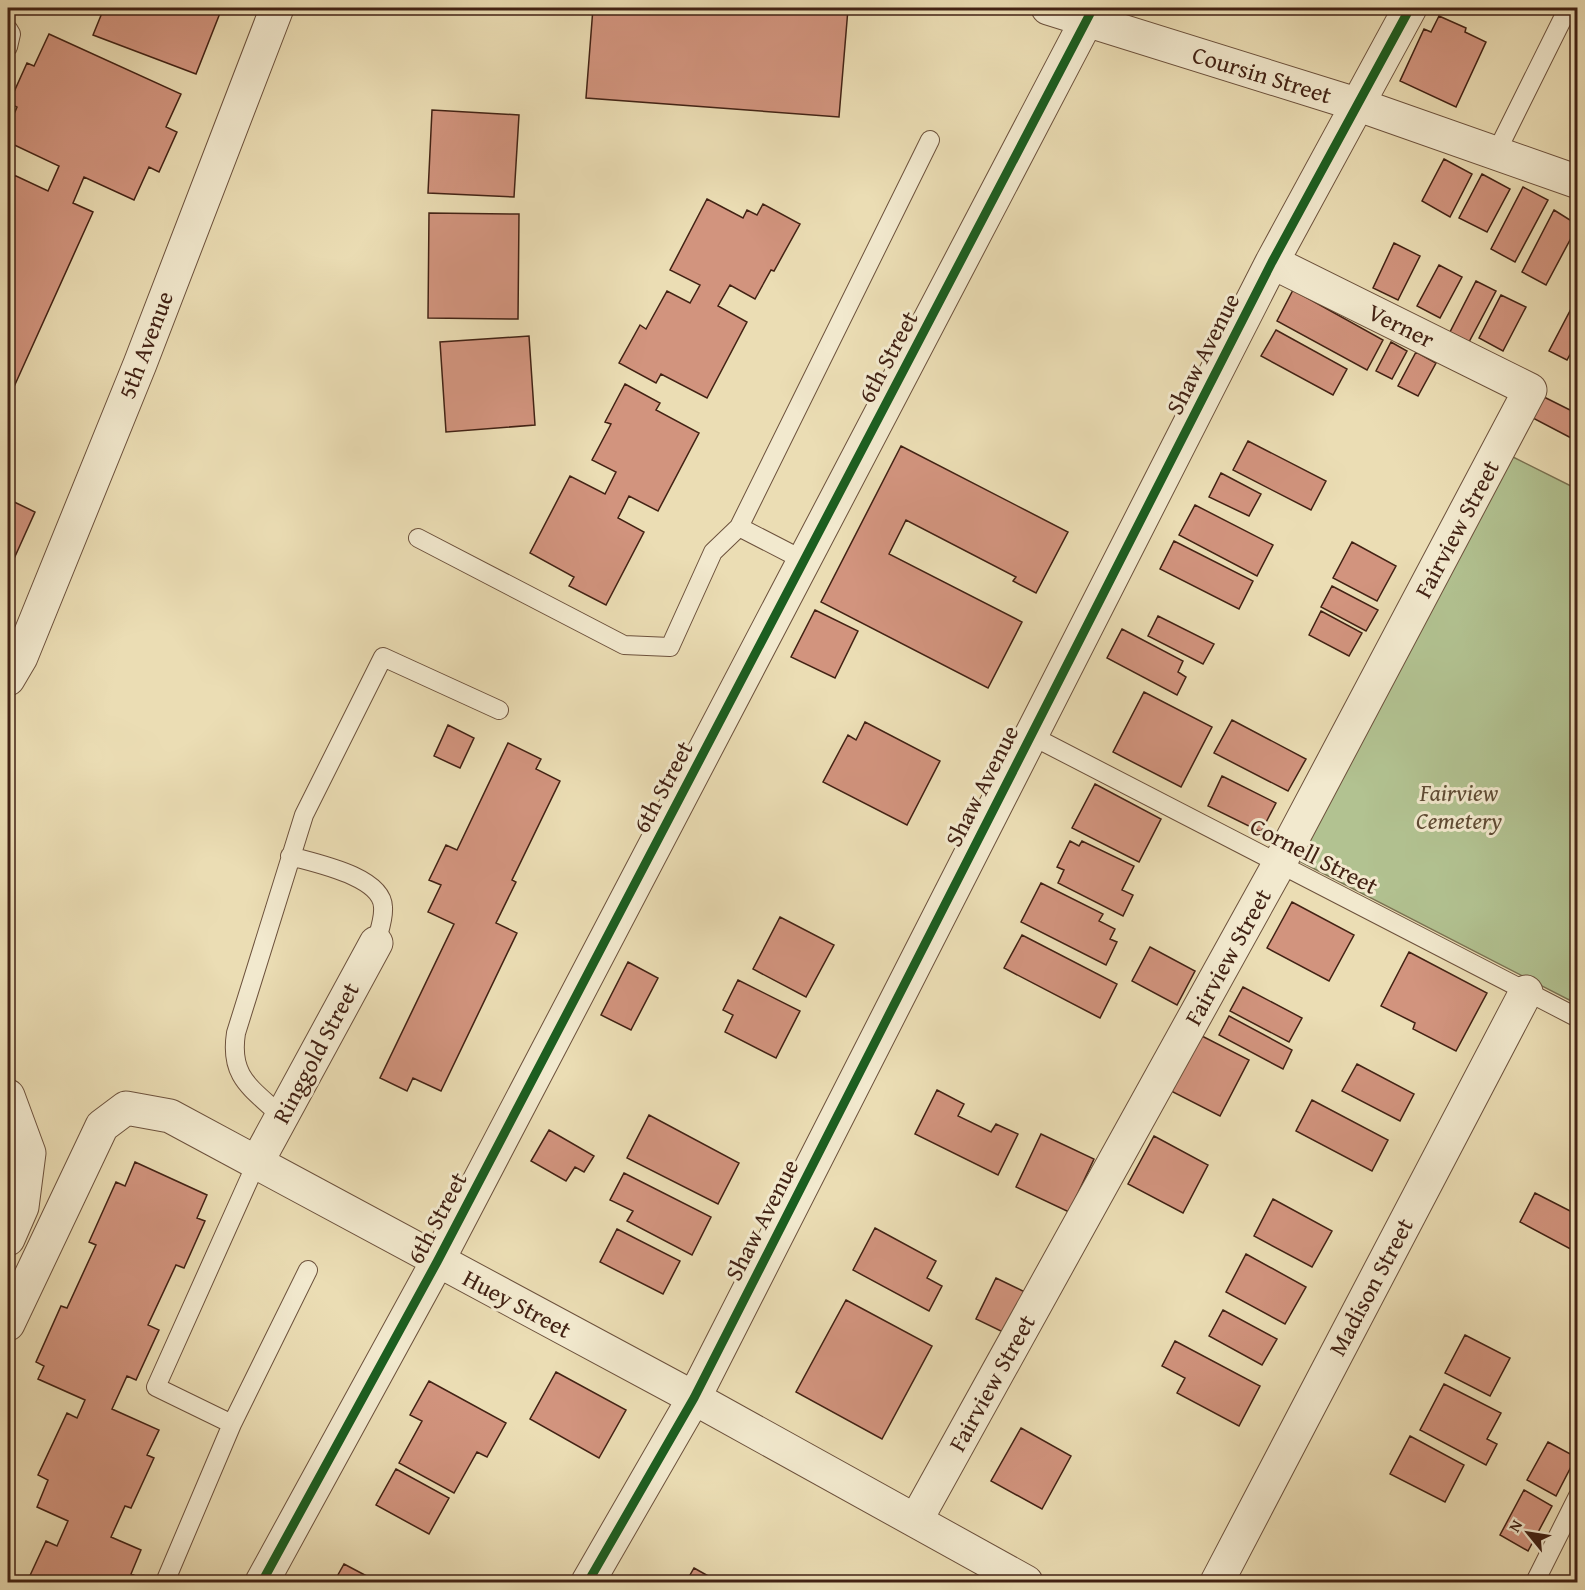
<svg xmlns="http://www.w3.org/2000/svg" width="1585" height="1590" font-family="'Gentium Book Plus',serif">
<rect width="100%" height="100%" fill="#ebddb4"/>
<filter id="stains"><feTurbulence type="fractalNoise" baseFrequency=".00333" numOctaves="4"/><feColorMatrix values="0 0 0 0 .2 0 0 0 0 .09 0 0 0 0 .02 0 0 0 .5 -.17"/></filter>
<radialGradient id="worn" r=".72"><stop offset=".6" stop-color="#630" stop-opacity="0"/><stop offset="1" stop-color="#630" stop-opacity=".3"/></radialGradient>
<!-- green -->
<path fill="#b2c291" stroke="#7a7252" stroke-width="1.5" d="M1511,456l66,33v515l-280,-144z"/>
<!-- building -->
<path fill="#d2947e" stroke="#422214" stroke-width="1.5" d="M104,8h118l-26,66 -103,-39z
M593,8l255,1 -9,108 -253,-19z
M1439,16l27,12 -1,4 21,10 -30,65 -56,-26 24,-52 7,3z
M49,34l132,60 -15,33 11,5 -18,40 -10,-5 -15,33 -50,-23 -11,26 20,9 -85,188v-211l6,-14 34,16 11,-25 -51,-24v-14l9,-21 -8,-4 18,-40 7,3z
M432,110l87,5 -5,82 -86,-4z
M1444,159l28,15 -22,43 -28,-16z
M1482,174l28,15 -23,43 -28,-14z
M1523,187l25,13 -33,62 -24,-13z
M707,199l36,19 4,-8 10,5 6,-11 37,20 -26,47 -3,-1 -16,29 -25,-14 -12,21 29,16 -40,76 -46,-24 -5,9 -37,-20 21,-38 6,4 21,-38 23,12 10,-18 -30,-15z
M1554,210l24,15 -32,60 -24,-13z
M429,213l90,1 -1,105 -90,-1z
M1394,243l26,13 -22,44 -25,-12z
M1439,265l23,12 -22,41 -23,-12z
M1476,281l20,10 -27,51 -19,-10z
M1293,290l90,50 -16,30 -90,-49z
M1501,295l25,12 -23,44 -24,-13z
M1572,307l6,3v30l-11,20 -18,-9z
M1276,330l71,39 -14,26 -72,-39z
M529,336l6,89 -89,7 -6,-90z
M1391,342l16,9 -15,28 -16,-8z
M1416,352l20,11 -18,33 -20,-10z
M625,384l35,19 -4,7 43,23 -41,78 -29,-15 -11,22 26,14 -38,73 -37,-19 5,-9 -44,-24 40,-77 35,18 11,-22 -24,-12 19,-36 -6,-2z
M1540,395l38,19 -3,26 -46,-24z
M1248,441l78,40 -15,29 -78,-40z
M901,446l167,86 -32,61 -23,-12 3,-4 -110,-57 -17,34 133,68 -34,66 -167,-86z
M1221,473l40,21 -12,22 -40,-19z
M8,499l27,13 -27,60z
M1195,505l78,40 -16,31 -78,-41z
M1174,541l79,40 -14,28 -79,-40z
M1352,542l44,24 -19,35 -44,-23z
M1332,586l46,24 -12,21 -45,-24z
M815,610l43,21 -23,47 -44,-21z
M1321,611l41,22 -13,23 -40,-21z
M1158,616l56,28 -11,20 -55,-28z
M1122,629l61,32 -5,11 8,5 -9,18 -70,-37z
M1144,692l68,35 -31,60 -68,-35z
M1232,720l74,39 -18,32 -74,-38z
M865,722l75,39 -33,64 -84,-43 25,-47 8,5z
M448,725l26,13 -14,30 -26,-12z
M508,743l33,16 -5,10 24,12 -48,99 4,2 -20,41 21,10 -76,158 -28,-13 -6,13 -27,-13 74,-154 -26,-12 13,-27 -12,-5 17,-35 11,5z
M1222,776l54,27 -15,29 -53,-26z
M1095,784l66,35 -22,43 -67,-34z
M1070,841l9,5 3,-5 52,25 -12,24 11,5 -10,21 -65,-33 6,-13 -7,-3z
M1041,883l62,31 -4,7 16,8 -5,10 7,3 -11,23 -85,-43z
M1292,902l62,33 -25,46 -62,-33z
M780,917l54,28 -28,52 -53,-28z
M1022,935l95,49 -17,34 -96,-50z
M1150,947l45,24 -18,34 -45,-24z
M1409,952l78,41 -31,58 -43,-22 2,-6 -34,-17z
M628,962l30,16 -27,52 -30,-15z
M738,980l62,31 -24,47 -51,-26 8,-17 -10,-5z
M1243,987l59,31 -13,24 -59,-31z
M1229,1016l63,34 -9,19 -64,-34z
M1198,1034l51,26 -29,56 -51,-26z
M1357,1064l57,30 -14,27 -58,-30z
M937,1090l27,14 -6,12 33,16 5,-8 22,10 -20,41 -83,-41z
M1312,1100l76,40 -16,31 -76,-40z
M649,1115l90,48 -21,41 -91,-46z
M549,1130l45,26 -10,16 -9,-5 -9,14 -35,-20z
M1041,1134l53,25 -25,53 -53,-25z
M1154,1136l54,29 -25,48 -55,-29z
M135,1162l72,33 -10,23 8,3 -21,47 -8,-3 -28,60 11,5 -23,50 -9,-4 -15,33 47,21 -12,25 7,3 -23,50 -6,-2 -14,31 30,13 -10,24 7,3 -2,5h-109l19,-41 11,5 11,-25 -31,-14 11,-27 -10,-5 29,-62 10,5 8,-18 -47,-21 6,-13 -8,-4 25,-56 6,2 29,-63 -7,-3 27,-60 9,4z
M624,1173l87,44 -19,38 -65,-34 6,-10 -23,-11z
M1535,1193l43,22v38l-58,-31z
M1273,1199l59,32 -20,36 -58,-31z
M875,1228l61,33 -9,17 15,8 -13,25 -76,-41z
M617,1229l63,32 -17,33 -63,-32z
M1246,1254l60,33 -21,37 -59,-32z
M996,1278l29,14 -20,41 -29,-14z
M846,1300l86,46 -50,93 -86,-47z
M1223,1310l54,29 -15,26 -53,-29z
M1465,1335l45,23 -20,38 -45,-23z
M1175,1341l85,45 -21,40 -62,-33 8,-15 -23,-12z
M556,1372l70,38 -27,48 -69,-39z
M429,1381l77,42 -19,34 -10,-5 -23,41 -55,-30 23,-42 -12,-6z
M1444,1384l57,29 -14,26 10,5 -11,21 -66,-35z
M1021,1428l50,28 -29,53 -51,-28z
M1410,1436l54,29 -19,37 -55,-28z
M1548,1442l28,15 -20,39 -29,-16z
M396,1469l53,29 -20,36 -53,-29z
M1524,1490l28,16 -24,45 -28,-16z
M344,1564l34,18h-44z
M694,1568l25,14h-33z"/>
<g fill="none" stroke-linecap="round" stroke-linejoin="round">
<!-- service casing -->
<g stroke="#6c513c" stroke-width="20">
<path id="service" d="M8,29l3,5 -3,13
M1496,153l72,-145
M739,527l191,-387
M418,538l206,107 46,2 43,-95 26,-25 64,33
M1030,735l548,283
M290,856c24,7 92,20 93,51 1,12 -4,24 -7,36
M282,1117c-30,-29 -53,-39 -46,-84l68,-218 79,-158 116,53
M232,1424l76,-154
M165,1582l67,-158 -76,-37 100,-223
M1535,1582l43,-86"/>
</g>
<!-- minor casing -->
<g stroke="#6c513c" stroke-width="35">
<path id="minor" d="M1048,8l311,97 219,77
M8,679l13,-22 119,-293 137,-356
M8,1096l21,57 -7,54 -14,32
M256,1164l120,-221
M8,1324l94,-198 24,-18 44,8 524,282 332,184
M916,1520l362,-654 252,-476 -258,-128
M262,1582l175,-320 656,-1254
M588,1582l106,-184 578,-1136 138,-254
M1217,1582l309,-590"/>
</g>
<!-- service -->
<use href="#service" stroke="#f2e9ce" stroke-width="18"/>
<!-- minor -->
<use href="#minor" stroke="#f2e9ce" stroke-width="33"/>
<!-- cycleway casing -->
<g stroke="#f2e9ce" stroke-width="13">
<path id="cycleway" d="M262,1582l175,-320 656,-1254
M588,1582l106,-184 578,-1136 138,-254"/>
</g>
<!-- cycleway -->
<use href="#cycleway" stroke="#1b5e20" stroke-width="9"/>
</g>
<g text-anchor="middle" stroke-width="6" stroke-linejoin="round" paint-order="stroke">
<!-- street labels -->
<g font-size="24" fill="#422214" stroke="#f2e9ce">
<text transform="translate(1262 75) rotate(17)" y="8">Coursin Street</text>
<text transform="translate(1401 326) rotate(26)" y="8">Verner</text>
<text transform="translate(146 345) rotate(-69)" y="8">5th Avenue</text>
<text transform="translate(1203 354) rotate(-63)" y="8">Shaw Avenue</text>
<text transform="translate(888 357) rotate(-62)" y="8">6th Street</text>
<text transform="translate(1457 529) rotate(-62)" y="8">Fairview Street</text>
<text transform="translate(982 786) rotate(-63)" y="8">Shaw Avenue</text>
<text transform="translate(663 787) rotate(-62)" y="8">6th Street</text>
<text transform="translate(1314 856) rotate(27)" y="8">Cornell Street</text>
<text transform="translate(1228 957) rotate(-61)" y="8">Fairview Street</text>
<text transform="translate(316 1053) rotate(-62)" y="8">Ringgold Street</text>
<text transform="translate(437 1218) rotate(-62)" y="8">6th Street</text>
<text transform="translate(762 1220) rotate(-63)" y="8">Shaw Avenue</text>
<text transform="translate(1371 1287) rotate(-62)" y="8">Madison Street</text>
<text transform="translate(517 1304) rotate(28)" y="8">Huey Street</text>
<text transform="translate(992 1383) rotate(-61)" y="8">Fairview Street</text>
</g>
<!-- park labels -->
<g font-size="24" font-style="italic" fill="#5e4a33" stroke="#f2e9ce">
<text x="1459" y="801">Fairview<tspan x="1459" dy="28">Cemetery</tspan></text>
</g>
</g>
<!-- margin -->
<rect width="1585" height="1590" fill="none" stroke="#ebddb4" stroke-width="30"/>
<rect x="9" y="9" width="1567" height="1572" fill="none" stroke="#422214" stroke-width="3"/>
<rect x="15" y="15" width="1555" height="1560" fill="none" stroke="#422214" stroke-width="1.5"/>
<!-- north arrow -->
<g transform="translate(1528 1533) rotate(300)" stroke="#f2e9ce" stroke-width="4.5" paint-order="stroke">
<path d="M0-4.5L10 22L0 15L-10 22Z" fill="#422214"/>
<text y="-9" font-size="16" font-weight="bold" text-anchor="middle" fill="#422214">N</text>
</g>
<rect width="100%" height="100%" filter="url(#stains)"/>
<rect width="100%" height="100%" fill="url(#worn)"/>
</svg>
